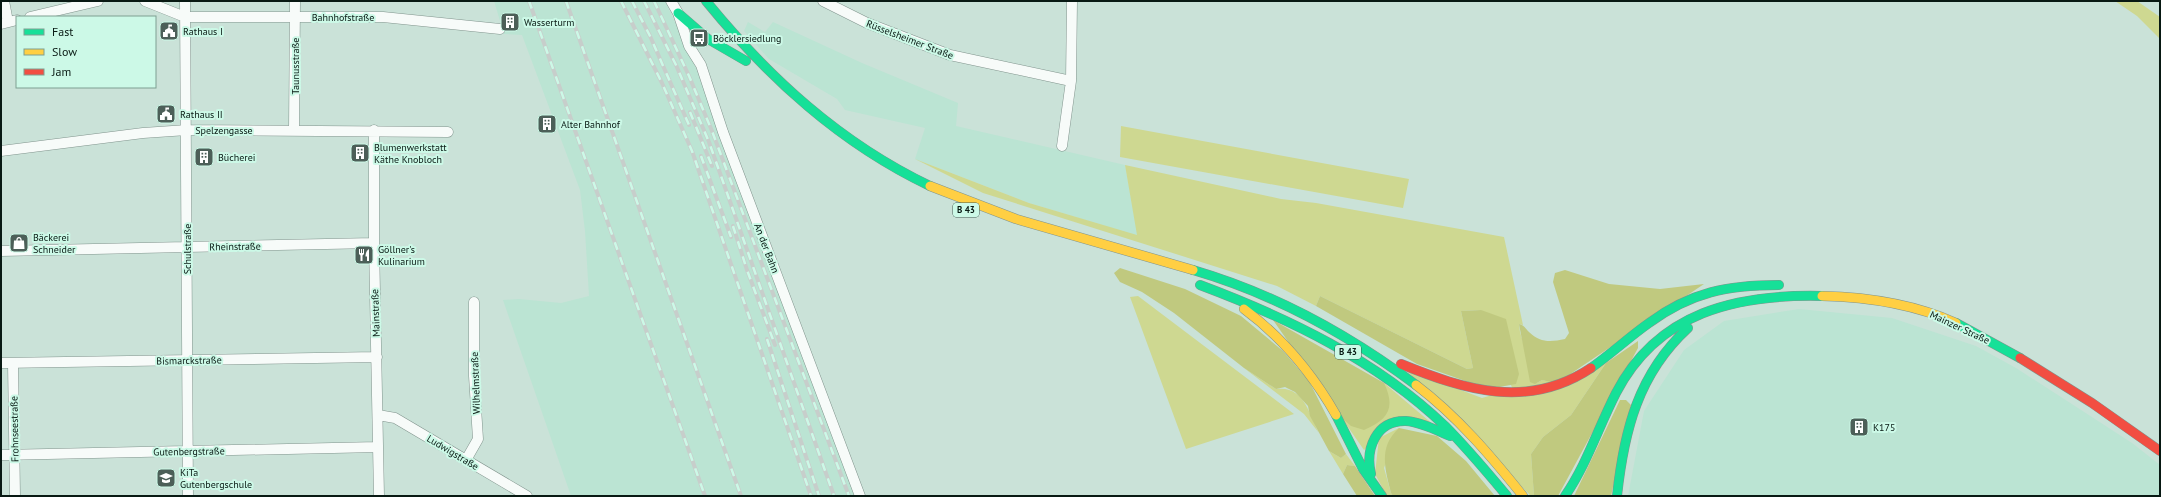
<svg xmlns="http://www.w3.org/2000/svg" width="2161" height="497" font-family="'PT Sans',sans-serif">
<rect width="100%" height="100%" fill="#cae2d8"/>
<!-- built -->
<path fill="#bbe4d3" d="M494,1h171l27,57 167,438h-288l-68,-196 16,-1 42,4 28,-7 -4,-65 -5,-41 -58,-155 -18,-1z
M748,22l17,10 8,-10 89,41 96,40 -2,23 169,39 13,71 -109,-33 -114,-44 10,-31 -80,-18 -8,-11 -68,-40 -25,-28z
M1799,309l93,9 84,28 40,22 116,75 28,22v31h-532l16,-85 40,-61 40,-29z"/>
<!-- green -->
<path fill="#ced891" d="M2115,1h22l23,16v22l-23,-23z
M1121,126l288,53 -6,29 -283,-51z
M915,159l114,44 108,32 -12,-70 156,34 35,4 188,34 19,88 -4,-1 1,8 15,52 7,-4 15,3 -44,7 -32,-80 -20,1 12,57 -6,1 -147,-73 -4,10 -39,-20 -294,-93z
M1138,296l156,118 -108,35 -56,-152z
M1606,363l-35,52 -28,22 -12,17 3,42h-3l-126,-127 77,29z
M1244,368l32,21c28,-4 33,25 43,44l-15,-19z
M1384,383l51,43 -33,-8 -38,32 -23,-33z
M1399,428l-15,40 7,25 2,3h-6l-12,-22 4,-36z
M1329,451l12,7 5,-4 9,12 -8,-1 -4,9z"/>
<!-- forest -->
<path fill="#c0c97f" d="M1120,268l65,21 56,27 42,35 26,30 37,73 -5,4 -12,-7 -19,-35 -2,-10 -13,-14 -10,-5 -9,2 -32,-21 -70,-55 -32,-21 -22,-10 -6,-9z
M1565,270l44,14 51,5 44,-5 -147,99 -15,-3 -7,4 -5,-2 -11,-58c5,1 6,4 10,8 11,11 22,10 36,7l4,-6 -16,-51 2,-9z
M1320,296l147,73 6,-1 -12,-57 20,-1 25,9 13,55 -3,10 -28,5 -71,-25 -101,-58z
M1273,320l111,63c12,25 4,37 -20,47l-13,-4 -10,-9z
M1638,341v7l-80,148h-24l-3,-42 12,-17 28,-22 35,-52z
M1620,400h6l5,5 -20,91h-37z
M1399,428l38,8 29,25 29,35h-102l-2,-3c-6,-24 -13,-46 8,-65z
M1347,465l8,1 20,30h-18l-14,-22z"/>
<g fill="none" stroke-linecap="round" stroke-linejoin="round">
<!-- street casing -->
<g stroke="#81948d" stroke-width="11">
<path id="street" d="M4,1l4,21
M145,1l40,16h198l117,12
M185,1l3,495
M671,1l7,12 11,33 12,19 22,67 137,364
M823,1l44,22 83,32 121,26
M30,17l68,-16
M1,24l16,-4
M294,130l1,-129
M374,130v113l5,253
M1062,146l9,-65 1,-80
M1,151l142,-18 44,-3 261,2
M1,251l373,-8
M1,363l376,-6
M13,363l2,133
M378,415l17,3 132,78
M1,455l377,-8
M466,460l12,-21 -4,-63v-74"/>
</g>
<!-- fast casing -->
<g stroke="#81948d" stroke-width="10">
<path id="fast" d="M706,1c63,77 134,142 224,185
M678,13l30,26 38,22
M1193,270c82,24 155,64 223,115
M1200,285c88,33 176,75 245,141 22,22 42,46 62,70
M1956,323l64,35
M1591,368c20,-14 38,-31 58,-45 42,-31 79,-38 130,-38
M1336,415l27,54 19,27
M1371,474c-6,-25 5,-54 35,-53 15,1 30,9 44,15
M1565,496c22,-32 33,-68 51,-103 42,-81 120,-99 206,-97
M1617,496c7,-65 21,-122 71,-168"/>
</g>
<!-- slow casing -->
<g stroke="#81948d" stroke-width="10">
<path id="slow" d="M930,186l86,33 177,51
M1822,296c46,1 92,8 134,27
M1244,309c39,29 68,64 92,106
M1416,385c41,31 75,71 107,111"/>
</g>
<!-- jam casing -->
<g stroke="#81948d" stroke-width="10">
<path id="jam" d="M2020,358l72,45 68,48
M1401,364c64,26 127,46 190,4"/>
</g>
<!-- street -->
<use href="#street" stroke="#f7fbf9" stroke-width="10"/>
<!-- fast -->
<use href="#fast" stroke="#16e098" stroke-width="9"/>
<!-- slow -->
<use href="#slow" stroke="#ffcf43" stroke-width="9"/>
<!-- jam -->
<use href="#jam" stroke="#f24e42" stroke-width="9"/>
<!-- rail casing -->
<g stroke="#c7cecb" stroke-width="4">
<path id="rail" d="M529,1l176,495
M566,1l175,495
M621,1l41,82 30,68 119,345
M632,1l18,35 39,89
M644,1l32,64 33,77 125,354
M654,1l35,75 23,55 137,365
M690,112l22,54
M701,156l30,81
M733,226l14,44 28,75
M767,339l52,157"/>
</g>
<!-- rail -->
<use href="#rail" stroke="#ccf9e7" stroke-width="2.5" stroke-dasharray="8" stroke-linecap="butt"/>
</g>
<!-- icons -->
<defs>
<g id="building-square" transform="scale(1)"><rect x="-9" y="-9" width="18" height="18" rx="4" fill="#4c5f58" stroke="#ccf9e7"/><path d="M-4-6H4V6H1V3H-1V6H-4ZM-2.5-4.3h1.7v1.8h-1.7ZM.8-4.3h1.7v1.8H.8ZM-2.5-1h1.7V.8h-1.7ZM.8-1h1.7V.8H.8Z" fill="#fff"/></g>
<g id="civic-square" transform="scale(1)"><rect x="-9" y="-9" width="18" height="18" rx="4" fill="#4c5f58" stroke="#ccf9e7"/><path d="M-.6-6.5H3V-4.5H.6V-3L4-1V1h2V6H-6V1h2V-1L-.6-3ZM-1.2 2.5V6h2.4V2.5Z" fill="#fff"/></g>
<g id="bus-square" transform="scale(1)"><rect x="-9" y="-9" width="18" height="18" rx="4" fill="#4c5f58" stroke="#ccf9e7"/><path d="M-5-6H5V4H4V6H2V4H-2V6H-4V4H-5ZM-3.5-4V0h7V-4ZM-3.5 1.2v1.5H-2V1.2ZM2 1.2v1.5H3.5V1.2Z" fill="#fff"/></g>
<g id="shop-square" transform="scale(1)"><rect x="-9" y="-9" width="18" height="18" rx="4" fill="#4c5f58" stroke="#ccf9e7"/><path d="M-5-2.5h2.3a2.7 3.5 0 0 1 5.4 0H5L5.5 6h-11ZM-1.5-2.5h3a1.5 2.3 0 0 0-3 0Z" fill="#fff"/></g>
<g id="restaurant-square" transform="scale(1)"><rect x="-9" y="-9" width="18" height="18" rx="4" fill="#4c5f58" stroke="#ccf9e7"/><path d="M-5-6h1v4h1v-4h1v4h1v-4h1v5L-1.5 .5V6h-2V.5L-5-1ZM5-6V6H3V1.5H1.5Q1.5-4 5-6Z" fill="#fff"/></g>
<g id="school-square" transform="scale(1)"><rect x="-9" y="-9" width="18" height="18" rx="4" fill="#4c5f58" stroke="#ccf9e7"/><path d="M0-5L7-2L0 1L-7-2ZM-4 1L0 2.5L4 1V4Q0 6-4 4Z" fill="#fff"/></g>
</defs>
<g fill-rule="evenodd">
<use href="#building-square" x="510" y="22"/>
<use href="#civic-square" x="169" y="31"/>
<use href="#bus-square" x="699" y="38"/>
<use href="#civic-square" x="166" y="114"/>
<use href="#building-square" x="547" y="124"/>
<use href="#building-square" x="360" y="153"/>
<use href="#building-square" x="204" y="157"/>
<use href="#shop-square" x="19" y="243"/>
<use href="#restaurant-square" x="364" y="255"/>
<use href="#building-square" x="1859" y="427"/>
<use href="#school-square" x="166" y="478"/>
</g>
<g text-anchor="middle" stroke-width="4" stroke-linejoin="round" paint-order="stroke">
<!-- shield labels -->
<g fill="#ccf9e7" stroke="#435c53" stroke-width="1">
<rect x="953" y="203" width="26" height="14" rx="3"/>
<rect x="1335" y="345" width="26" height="14" rx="3"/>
</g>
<g font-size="9" font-weight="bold" fill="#081913">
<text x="966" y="213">B 43</text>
<text x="1348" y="355">B 43</text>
</g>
<!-- street labels -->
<g font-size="10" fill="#081913" stroke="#ccf9e7">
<text x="343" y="21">Bahnhofstraße</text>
<text transform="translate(910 39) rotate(21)" y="4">Rüsselsheimer Straße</text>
<text transform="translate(295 66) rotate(-90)" y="4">Taunusstraße</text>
<text x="224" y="134">Spelzengasse</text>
<text transform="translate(235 246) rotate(-1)" y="4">Rheinstraße</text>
<text transform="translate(767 248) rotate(69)" y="4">An der Bahn</text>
<text transform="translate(187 249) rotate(-90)" y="4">Schulstraße</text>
<text transform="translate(375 313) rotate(-92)" y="4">Mainstraße</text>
<text transform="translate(1960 327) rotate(25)" y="4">Mainzer Straße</text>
<text transform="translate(189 360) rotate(-1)" y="4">Bismarckstraße</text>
<text transform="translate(475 383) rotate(-92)" y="4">Wilhelmstraße</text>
<text transform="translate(14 429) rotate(-91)" y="4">Frohnseestraße</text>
<text transform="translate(189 451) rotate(-1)" y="4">Gutenbergstraße</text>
<text transform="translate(453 452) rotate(31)" y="4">Ludwigstraße</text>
</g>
<!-- poi labels -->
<g font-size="10" fill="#081913" stroke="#ccf9e7" text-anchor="start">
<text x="524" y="26">Wasserturm</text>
<text x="183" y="35">Rathaus I</text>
<text x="713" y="42">Böcklersiedlung</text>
<text x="180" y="118">Rathaus II</text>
<text x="561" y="128">Alter Bahnhof</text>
<text x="374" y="151">Blumenwerkstatt<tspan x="374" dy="12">Käthe Knobloch</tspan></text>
<text x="218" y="161">Bücherei</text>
<text x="33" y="241">Bäckerei<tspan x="33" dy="12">Schneider</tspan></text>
<text x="378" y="253">Göllner's<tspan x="378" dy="12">Kulinarium</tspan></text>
<text x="1873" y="431">K175</text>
<text x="180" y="476">KiTa<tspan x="180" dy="12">Gutenbergschule</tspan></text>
</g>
</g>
<!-- border -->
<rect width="2161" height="497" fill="none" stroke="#081913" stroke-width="4"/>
<!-- legend -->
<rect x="16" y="16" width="140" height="72" fill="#ccf9e7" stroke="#7e9f92"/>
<rect x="24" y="29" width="20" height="6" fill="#16e098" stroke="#7e9f92"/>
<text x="52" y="36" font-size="12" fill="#081913">Fast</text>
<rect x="24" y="49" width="20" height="6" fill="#ffcf43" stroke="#7e9f92"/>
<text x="52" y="56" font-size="12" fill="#081913">Slow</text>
<rect x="24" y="69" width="20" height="6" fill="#f24e42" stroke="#7e9f92"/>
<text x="52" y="76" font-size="12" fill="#081913">Jam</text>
</svg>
